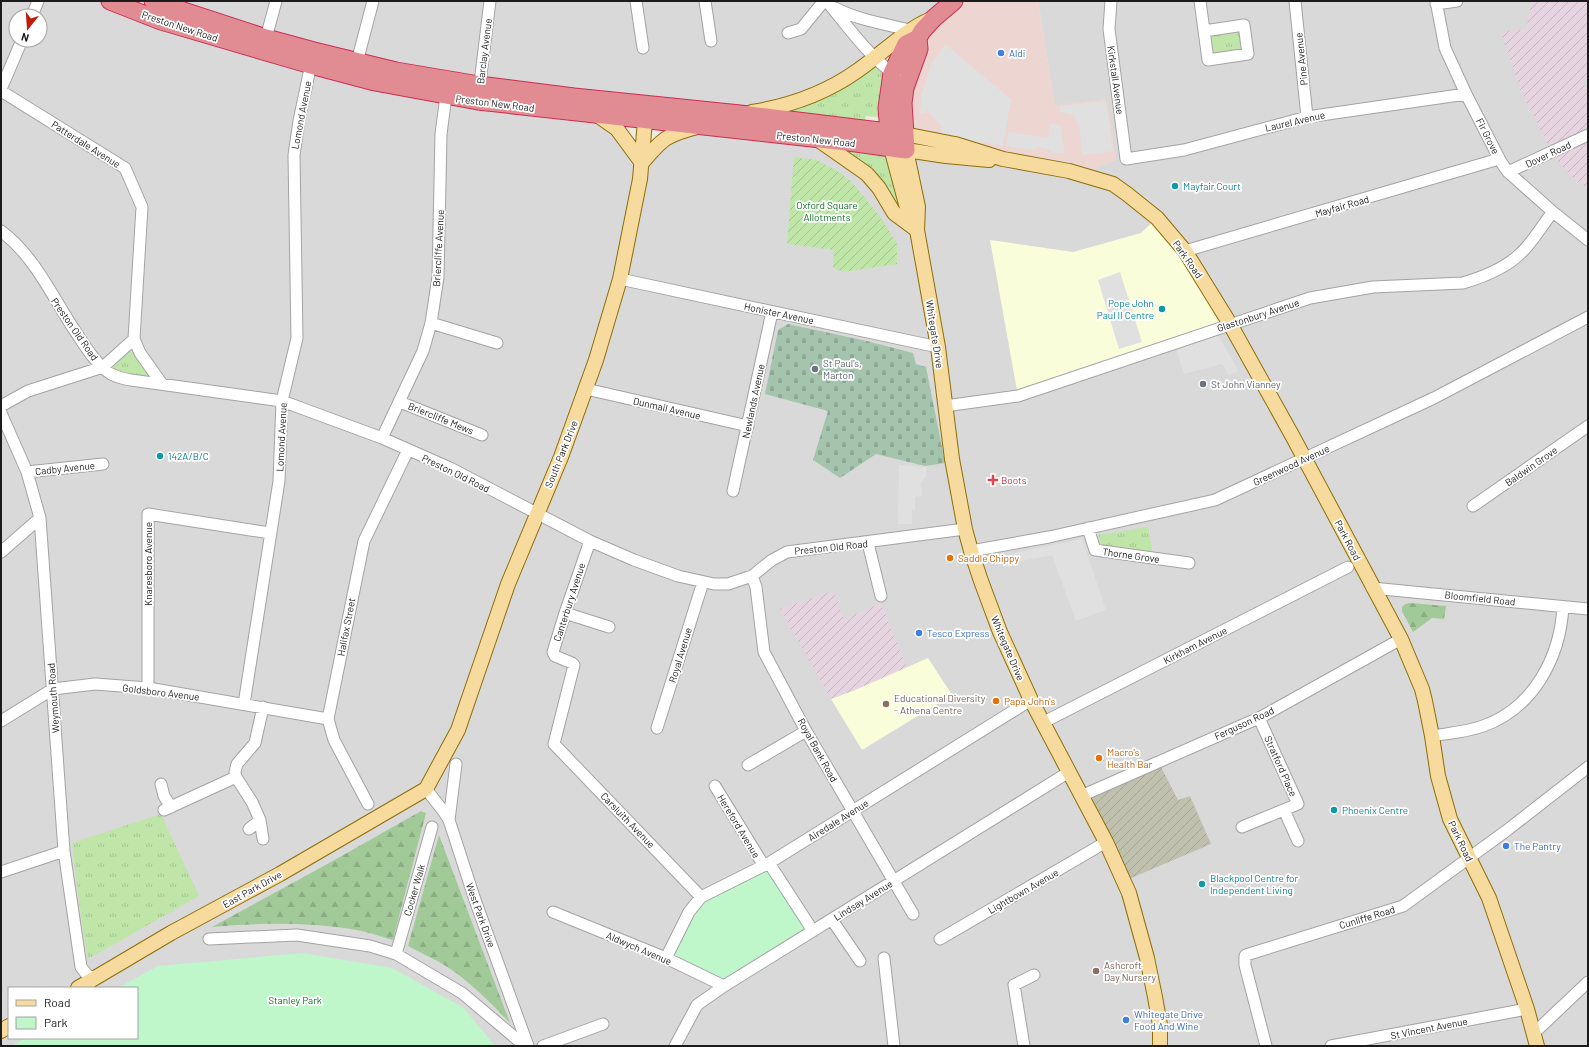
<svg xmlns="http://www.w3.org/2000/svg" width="1589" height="1047" font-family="Barlow,sans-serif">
<defs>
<pattern id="industrial-furrows" width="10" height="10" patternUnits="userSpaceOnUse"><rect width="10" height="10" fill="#e6d4e0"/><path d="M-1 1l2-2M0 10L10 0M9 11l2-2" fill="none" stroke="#c5b5c0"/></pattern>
<pattern id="construction-furrows" width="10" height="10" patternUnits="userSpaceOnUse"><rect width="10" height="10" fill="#bfc1ae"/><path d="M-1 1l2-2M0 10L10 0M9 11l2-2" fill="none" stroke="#a4a595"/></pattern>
<pattern id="grass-tufts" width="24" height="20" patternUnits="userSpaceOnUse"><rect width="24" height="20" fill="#c0e5a9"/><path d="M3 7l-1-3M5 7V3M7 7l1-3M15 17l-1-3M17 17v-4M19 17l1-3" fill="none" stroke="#a4c491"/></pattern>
<pattern id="forest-firs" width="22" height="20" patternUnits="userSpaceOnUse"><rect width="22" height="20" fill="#a1ca98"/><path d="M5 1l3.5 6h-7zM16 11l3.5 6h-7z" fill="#8aad82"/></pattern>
<pattern id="cemetery-stones" width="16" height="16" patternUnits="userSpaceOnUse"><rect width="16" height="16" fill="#a4c4ad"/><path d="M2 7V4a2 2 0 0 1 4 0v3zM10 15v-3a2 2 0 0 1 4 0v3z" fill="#8da894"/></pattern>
<pattern id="garden-furrows" width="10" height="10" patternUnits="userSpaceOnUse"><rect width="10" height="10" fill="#c0e5a9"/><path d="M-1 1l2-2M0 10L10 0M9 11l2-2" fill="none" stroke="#a4c491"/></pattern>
</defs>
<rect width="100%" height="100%" fill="#edeae2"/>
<!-- residential -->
<path fill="#dad9d9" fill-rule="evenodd" d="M1,1h109l487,114 33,33 26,-2 44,-20 231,28 176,-55 -52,7 -17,-105h550v1045h-1587zM16,16h24v24h-24zM9,988h128v50h-128z
M153,1h801l-98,71 -90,38 -286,-25z"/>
<!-- commercial -->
<path fill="#edd5d1" d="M956,1h82l17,104 52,-6 9,61 -33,14 -179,-40 16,-79 10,-20z"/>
<!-- industrial -->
<path fill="url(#industrial-furrows)" d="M1532,1h56v78l-5,2 5,13v41l-6,3 6,11v40l-19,-15 -15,-17 -34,-68 -19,-57 25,-3z
M833,591l11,28 37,-16 26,65 -54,23 -22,8 -51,-90z"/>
<!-- education -->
<path fill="#f9fdda" d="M1157,218l73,106 -212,72 -28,-156 83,12 68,-19z
M928,658l24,37 -90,55 -31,-51 22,-8z"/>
<!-- construction -->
<path fill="url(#construction-furrows)" d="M1160,765l18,35 12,-4 21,48 -82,35 -38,-84z"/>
<!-- grass -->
<path fill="url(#grass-tufts)" d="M1244,25l4,29 -40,6 -4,-29z
M877,65l10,9 -3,44 -18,-2 -2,7 -84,-13z
M817,139l74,9 16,60 -13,5 -15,-25z
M133,348l20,30 -29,-3 -14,-8z
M1148,527l5,28 -52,-9 -3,-11z
M161,814l38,82 -111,63 -6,-33 -10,-83z"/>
<!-- forest -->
<path fill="url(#forest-firs)" d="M1410,603l36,3 -2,13 -12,-1 -19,14 -11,-21v-4l3,-3z
M421,811l5,2 -33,127c-14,-4 -28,-9 -42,-11 -46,-7 -92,-6 -139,-2l119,-65z
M439,835l71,188c-18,-19 -36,-37 -58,-53 -13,-9 -29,-16 -44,-24z"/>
<!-- cemetery -->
<path fill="url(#cemetery-stones)" d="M788,324l79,17 46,12 3,11 10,3 19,96 -20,3 -49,-12 -36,24 -27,-18 15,-49 -63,-17 13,-64z"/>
<!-- park -->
<path fill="#bff6ca" d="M769,863l42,66 -87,52 -56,-28 33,-56z
M302,953l90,15 72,40 31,38h-484l15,-8h111v-50h-19l40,-22z"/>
<!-- garden -->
<path fill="url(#garden-furrows)" d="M794,157l22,3 20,10 15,11 30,37 16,26v20l-53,8 -11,-4 1,-18 -47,-6z"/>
<!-- parking -->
<path fill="#e0e0e0" d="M945,44l68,57 -3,4 -7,41 -62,-11 1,-9 -15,-15 -2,2h-5l1,-16 9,-31z
M1106,101l7,50 -31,4 -2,-25 -3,-8 -3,-5 -4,-3 -10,-2 -1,-6z
M1050,124l10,1 5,28h-14v-3l-14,-3 -1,3 -30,-4 2,-14 40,6z
M1120,272l22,70 -23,7 -21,-69z
M1217,334l22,37 -10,4 -7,-11 -38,10 -8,-25z
M899,465l27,2v9l-5,7 1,13 -7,1v13h-3v14h-14z
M1082,539l24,71 -30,11 -24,-66 -36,7 -2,-9z"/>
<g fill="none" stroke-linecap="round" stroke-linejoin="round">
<!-- minor casing -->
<g stroke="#a3a3a3" stroke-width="13">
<path id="minor" d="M636,1l7,47
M705,1l6,40
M1111,1l-2,28 17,130 58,-9 123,-33 159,-23
M1200,1l8,59 40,-6 -4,-29 -40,6
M1295,1l12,116
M1436,1l9,47 21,46 35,68 7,10 45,40 35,28
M829,4c15,18 49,64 69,71
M1436,4l21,-3
M835,8c23,12 50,16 75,22
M32,16l6,-15
M788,33l13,-4 23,-28
M266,38l10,-37
M357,62l16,-61
M1,89l21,-49
M1,91l124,77 17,39 -8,132 6,14 22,31
M479,91l11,-90
M1508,172l80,-37
M1,231c34,25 53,69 76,103 10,15 19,30 34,40 6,3 13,5 20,6l151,21 100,37 68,30 140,73 44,19 44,16 36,8h14l24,-8 20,-16 15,-8 178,-23
M1185,251l314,-92
M620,279l318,68
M431,323l66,20
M586,389l162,37
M400,402l82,33
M1,406l27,-15 75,-24 31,-28
M945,406l73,-10 292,-98 63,-11 90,-4c20,-6 43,-15 58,-30 12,-11 21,-28 32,-41
M1,413l26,59 13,46 24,333 17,116 7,9 10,1
M382,438l41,-87 8,-28 7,-46 3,-143 5,-38
M27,472l76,-8
M733,491l39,-179
M1473,506l115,-80
M1088,528l7,22 94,13
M590,541l-25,72 -12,39 2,4 17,7 2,2 -20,79 147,153
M868,543l13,53
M971,551l78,-14 166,-37 219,-102 154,-81
M1,552l39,-34
M752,576l4,11 8,65 42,79 107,183
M1372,588l216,21
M565,613l44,14
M148,688v-174l122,19
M244,704l35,-223 3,-80 15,-63 -3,-183 5,-34 13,-62
M1,721l52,-32 42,-5 53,4 180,31
M1042,723l306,-156
M657,728l46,-146
M1432,736c18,-3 35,-4 51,-10 51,-18 77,-69 80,-119
M748,765l58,-34
M161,784l3,12 7,11
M715,786l49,80
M426,789l18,23 5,8 26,80 53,146
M1081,796l180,-79 140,-78
M368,804l-34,-64 -6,-21 36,-178 44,-91
M164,810l72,-33
M1284,810l14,31
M449,820l7,-56
M1242,827l56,-23 -39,-86
M249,829l11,-9
M263,839l-3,-19 -8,-18 -16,-25 -1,-5 2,-8 18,-21 8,-36
M769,863l44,68
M1,872l63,-21
M553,912l113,46 58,28
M832,920l28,41
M209,939l88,-4 73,11 26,8 66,39 63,53
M940,939l166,-97
M396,954l36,-127
M666,958l23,-46 12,-15 68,-34 262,-163
M884,958l10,88
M1533,1034l55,-52
M543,1046l60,-22
M675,1046l22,-41 27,-19 345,-214
M1024,1046l-10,-61 20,-10
M1266,1046l-21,-81v-9l1,-1 157,-49 103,-75 82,-64
M1331,1046l196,-37"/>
</g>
<!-- major casing -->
<g stroke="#8c6f07" stroke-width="16">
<path id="major" d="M752,112c37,-6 74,-19 105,-41 25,-17 46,-40 74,-52
M597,115l20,14 25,34
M904,134l51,10 48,15 66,12 44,13 14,10 30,24 28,33 45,73 63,113 108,202 21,50 3,12 7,35 6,40 12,43 39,79 38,111 10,37
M817,139l50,35 12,14 15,25 23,17
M891,148l16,60 9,20
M989,160l-43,-4 -40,-6 12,57 -1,23 21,117 14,112 13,70 6,22 10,30 19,51 31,68 75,142 23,51 18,65 8,39 5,28v21
M642,163c20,-24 24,-28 55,-36
M78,988l93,-55 109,-59 146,-85 32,-59 50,-146 53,-127 35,-97 24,-81 20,-100 6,-70
M1,1031l8,-5"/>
</g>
<!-- highway casing -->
<g stroke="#cd2c51" stroke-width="19">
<path id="highway" d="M110,1l51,20 150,44 64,17 103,19 378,42 50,7 -3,-47 2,-15 14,-39 -1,-11 4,-7 12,-13 20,-17
M153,1l113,37 48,13 82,20 83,14 95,12 166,17 164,20
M890,144l-3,-36 5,-35 14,-29 12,-6"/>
</g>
<!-- minor -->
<use href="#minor" stroke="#fff" stroke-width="11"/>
<!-- major -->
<use href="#major" stroke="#f7da9d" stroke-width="14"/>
<!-- highway -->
<use href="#highway" stroke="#e18c93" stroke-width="17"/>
</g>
<!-- markers -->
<g fill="#3f7fe0" stroke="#fff" stroke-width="1.5">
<circle cx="1001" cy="53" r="4"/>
<circle cx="919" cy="633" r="4"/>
<circle cx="1506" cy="846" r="4"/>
<circle cx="1126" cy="1020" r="4"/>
</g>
<g fill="#0f9aa8" stroke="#fff" stroke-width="1.5">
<circle cx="1175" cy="186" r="4"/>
<circle cx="1162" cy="309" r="4"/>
<circle cx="160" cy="456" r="4"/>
<circle cx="1334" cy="810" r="4"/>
<circle cx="1202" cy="884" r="4"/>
</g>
<g fill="#6b7280" stroke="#fff" stroke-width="1.5">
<circle cx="815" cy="369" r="4"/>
<circle cx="1203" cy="384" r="4"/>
</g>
<path fill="#e0444e" stroke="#fff" stroke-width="1.5" d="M991 474h4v4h4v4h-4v4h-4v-4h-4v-4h4z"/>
<g fill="#e8710a" stroke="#fff" stroke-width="1.5">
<circle cx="950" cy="558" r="4"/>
<circle cx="996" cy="701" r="4"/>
<circle cx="1099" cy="758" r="4"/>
</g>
<g fill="#8d6e63" stroke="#fff" stroke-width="1.5">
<circle cx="886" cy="704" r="4"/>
<circle cx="1096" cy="971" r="4"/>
</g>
<g text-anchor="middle" stroke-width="3.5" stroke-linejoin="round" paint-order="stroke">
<!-- street labels -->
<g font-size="10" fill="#1c1c1c" stroke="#fff">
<text transform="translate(180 26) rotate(18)" y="4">Preston New Road</text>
<text transform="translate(484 51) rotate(-83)" y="4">Barclay Avenue</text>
<text transform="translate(1301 59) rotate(-96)" y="4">Pine Avenue</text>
<text transform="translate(1116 80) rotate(82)" y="4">Kirkstall Avenue</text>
<text transform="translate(495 103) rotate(7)" y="4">Preston New Road</text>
<text transform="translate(301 115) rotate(-79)" y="4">Lomond Avenue</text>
<text transform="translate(1295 121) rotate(-13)" y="4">Laurel Avenue</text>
<text transform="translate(1488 136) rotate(63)" y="4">Fir Grove</text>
<text transform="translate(816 139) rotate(6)" y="4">Preston New Road</text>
<text transform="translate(86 144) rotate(32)" y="4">Patterdale Avenue</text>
<text transform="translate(1548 154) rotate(-25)" y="4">Dover Road</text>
<text transform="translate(1342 206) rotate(-16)" y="4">Mayfair Road</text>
<text transform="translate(438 248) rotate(-87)" y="4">Briercliffe Avenue</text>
<text transform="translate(1188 259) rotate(55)" y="4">Park Road</text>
<text transform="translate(779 313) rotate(12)" y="4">Honister Avenue</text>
<text transform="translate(1258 315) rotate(-18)" y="4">Glastonbury Avenue</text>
<text transform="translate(75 329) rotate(55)" y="4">Preston Old Road</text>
<text transform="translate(935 334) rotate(81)" y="4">Whitegate Drive</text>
<text transform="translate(753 401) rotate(-78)" y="4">Newlands Avenue</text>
<text transform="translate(667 408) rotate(13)" y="4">Dunmail Avenue</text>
<text transform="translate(441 418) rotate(22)" y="4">Briercliffe Mews</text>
<text transform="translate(281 437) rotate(-87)" y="4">Lomond Avenue</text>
<text transform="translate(561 454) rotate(-68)" y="4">South Park Drive</text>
<text transform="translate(1291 465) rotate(-25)" y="4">Greenwood Avenue</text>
<text transform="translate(1531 466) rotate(-35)" y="4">Baldwin Grove</text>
<text transform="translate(65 468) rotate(-6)" y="4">Cadby Avenue</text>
<text transform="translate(456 473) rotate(26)" y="4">Preston Old Road</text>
<text transform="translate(1348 540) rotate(62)" y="4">Park Road</text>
<text transform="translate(831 547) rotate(-6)" y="4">Preston Old Road</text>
<text transform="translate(1131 555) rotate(8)" y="4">Thorne Grove</text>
<text transform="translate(148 564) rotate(-90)" y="4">Knaresboro Avenue</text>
<text transform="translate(1480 598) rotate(6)" y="4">Bloomfield Road</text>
<text transform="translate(569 602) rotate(-72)" y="4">Canterbury Avenue</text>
<text transform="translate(346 627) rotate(-79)" y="4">Halifax Street</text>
<text transform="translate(1195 645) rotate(-27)" y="4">Kirkham Avenue</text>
<text transform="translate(1008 648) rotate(67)" y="4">Whitegate Drive</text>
<text transform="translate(680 655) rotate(-73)" y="4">Royal Avenue</text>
<text transform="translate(161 692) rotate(7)" y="4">Goldsboro Avenue</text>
<text transform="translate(53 698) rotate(-94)" y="4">Weymouth Road</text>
<text transform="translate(1244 723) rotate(-25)" y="4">Ferguson Road</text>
<text transform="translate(818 750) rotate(61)" y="4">Royal Bank Road</text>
<text transform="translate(1281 766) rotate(66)" y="4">Stratford Place</text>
<text transform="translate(628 820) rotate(46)" y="4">Carsluith Avenue</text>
<text transform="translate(838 820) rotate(-32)" y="4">Airedale Avenue</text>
<text transform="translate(739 826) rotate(59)" y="4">Hereford Avenue</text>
<text transform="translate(1461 841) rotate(64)" y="4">Park Road</text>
<text transform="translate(252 889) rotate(-29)" y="4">East Park Drive</text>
<text transform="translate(414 890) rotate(-74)" y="4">Cocker Walk</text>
<text transform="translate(1023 891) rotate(-30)" y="4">Lightbown Avenue</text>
<text transform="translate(863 900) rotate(-32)" y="4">Lindsay Avenue</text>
<text transform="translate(481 915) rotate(70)" y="4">West Park Drive</text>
<text transform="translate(1367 917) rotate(-17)" y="4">Cunliffe Road</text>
<text transform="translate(639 948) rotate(23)" y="4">Aldwych Avenue</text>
<text transform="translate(1429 1028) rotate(-11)" y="4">St Vincent Avenue</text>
</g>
<!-- shop labels -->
<g font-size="10" fill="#366cbe" stroke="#fff" text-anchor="start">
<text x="1009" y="57">Aldi</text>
<text x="927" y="637">Tesco Express</text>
<text x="1514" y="850">The Pantry</text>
<text x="1134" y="1018">Whitegate Drive<tspan x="1134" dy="12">Food And Wine</tspan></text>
</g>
<!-- culture labels -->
<g font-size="10" fill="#0d838f" stroke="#fff" text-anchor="start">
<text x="1183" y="190">Mayfair Court</text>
<text x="1154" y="307" text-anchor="end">Pope John<tspan x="1154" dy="12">Paul II Centre</tspan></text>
<text x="168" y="460">142A/B/C</text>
<text x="1342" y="814">Phoenix Centre</text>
<text x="1210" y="882">Blackpool Centre for<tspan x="1210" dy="12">Independent Living</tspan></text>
</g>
<!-- park labels -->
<g font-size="10" fill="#107324" stroke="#fff">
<text x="827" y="209">Oxford Square<tspan x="827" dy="12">Allotments</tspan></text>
<text x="295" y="1004">Stanley Park</text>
</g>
<!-- worship labels -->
<g font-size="10" fill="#5b616d" stroke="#fff" text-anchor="start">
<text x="823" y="367">St Paul's,<tspan x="823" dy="12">Marton</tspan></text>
<text x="1211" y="388">St John Vianney</text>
</g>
<!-- health labels -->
<g font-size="10" fill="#be3a42" stroke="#fff" text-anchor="start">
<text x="1001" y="484">Boots</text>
</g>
<!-- food labels -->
<g font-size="10" fill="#c56008" stroke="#fff" text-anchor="start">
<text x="958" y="562">Saddle Chippy</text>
<text x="1004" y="705">Papa John's</text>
<text x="1107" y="756">Macro's<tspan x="1107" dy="12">Health Bar</tspan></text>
</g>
<!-- education labels -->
<g font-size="10" fill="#785e54" stroke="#fff" text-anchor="start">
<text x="894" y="702">Educational Diversity<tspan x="894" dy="12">- Athena Centre</tspan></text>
<text x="1104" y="969">Ashcroft<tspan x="1104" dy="12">Day Nursery</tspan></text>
</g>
</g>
<!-- border -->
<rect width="1589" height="1047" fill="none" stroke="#1c1c1c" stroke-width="4"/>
<!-- legend -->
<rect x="8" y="987" width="130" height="52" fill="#ffffff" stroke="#a4a4a4"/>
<rect x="16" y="1000" width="20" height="6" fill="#f7da9d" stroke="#a4a4a4"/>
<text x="44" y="1007" font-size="12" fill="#1c1c1c">Road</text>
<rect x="16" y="1017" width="20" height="12" fill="#bff6ca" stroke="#a4a4a4"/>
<text x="44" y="1027" font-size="12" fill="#1c1c1c">Park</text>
<!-- north arrow -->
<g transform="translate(28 28) rotate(197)"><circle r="19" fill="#ffffff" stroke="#a4a4a4"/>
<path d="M0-3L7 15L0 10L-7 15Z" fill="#be1e0a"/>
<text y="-6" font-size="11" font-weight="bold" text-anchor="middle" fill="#1c1c1c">N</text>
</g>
</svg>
